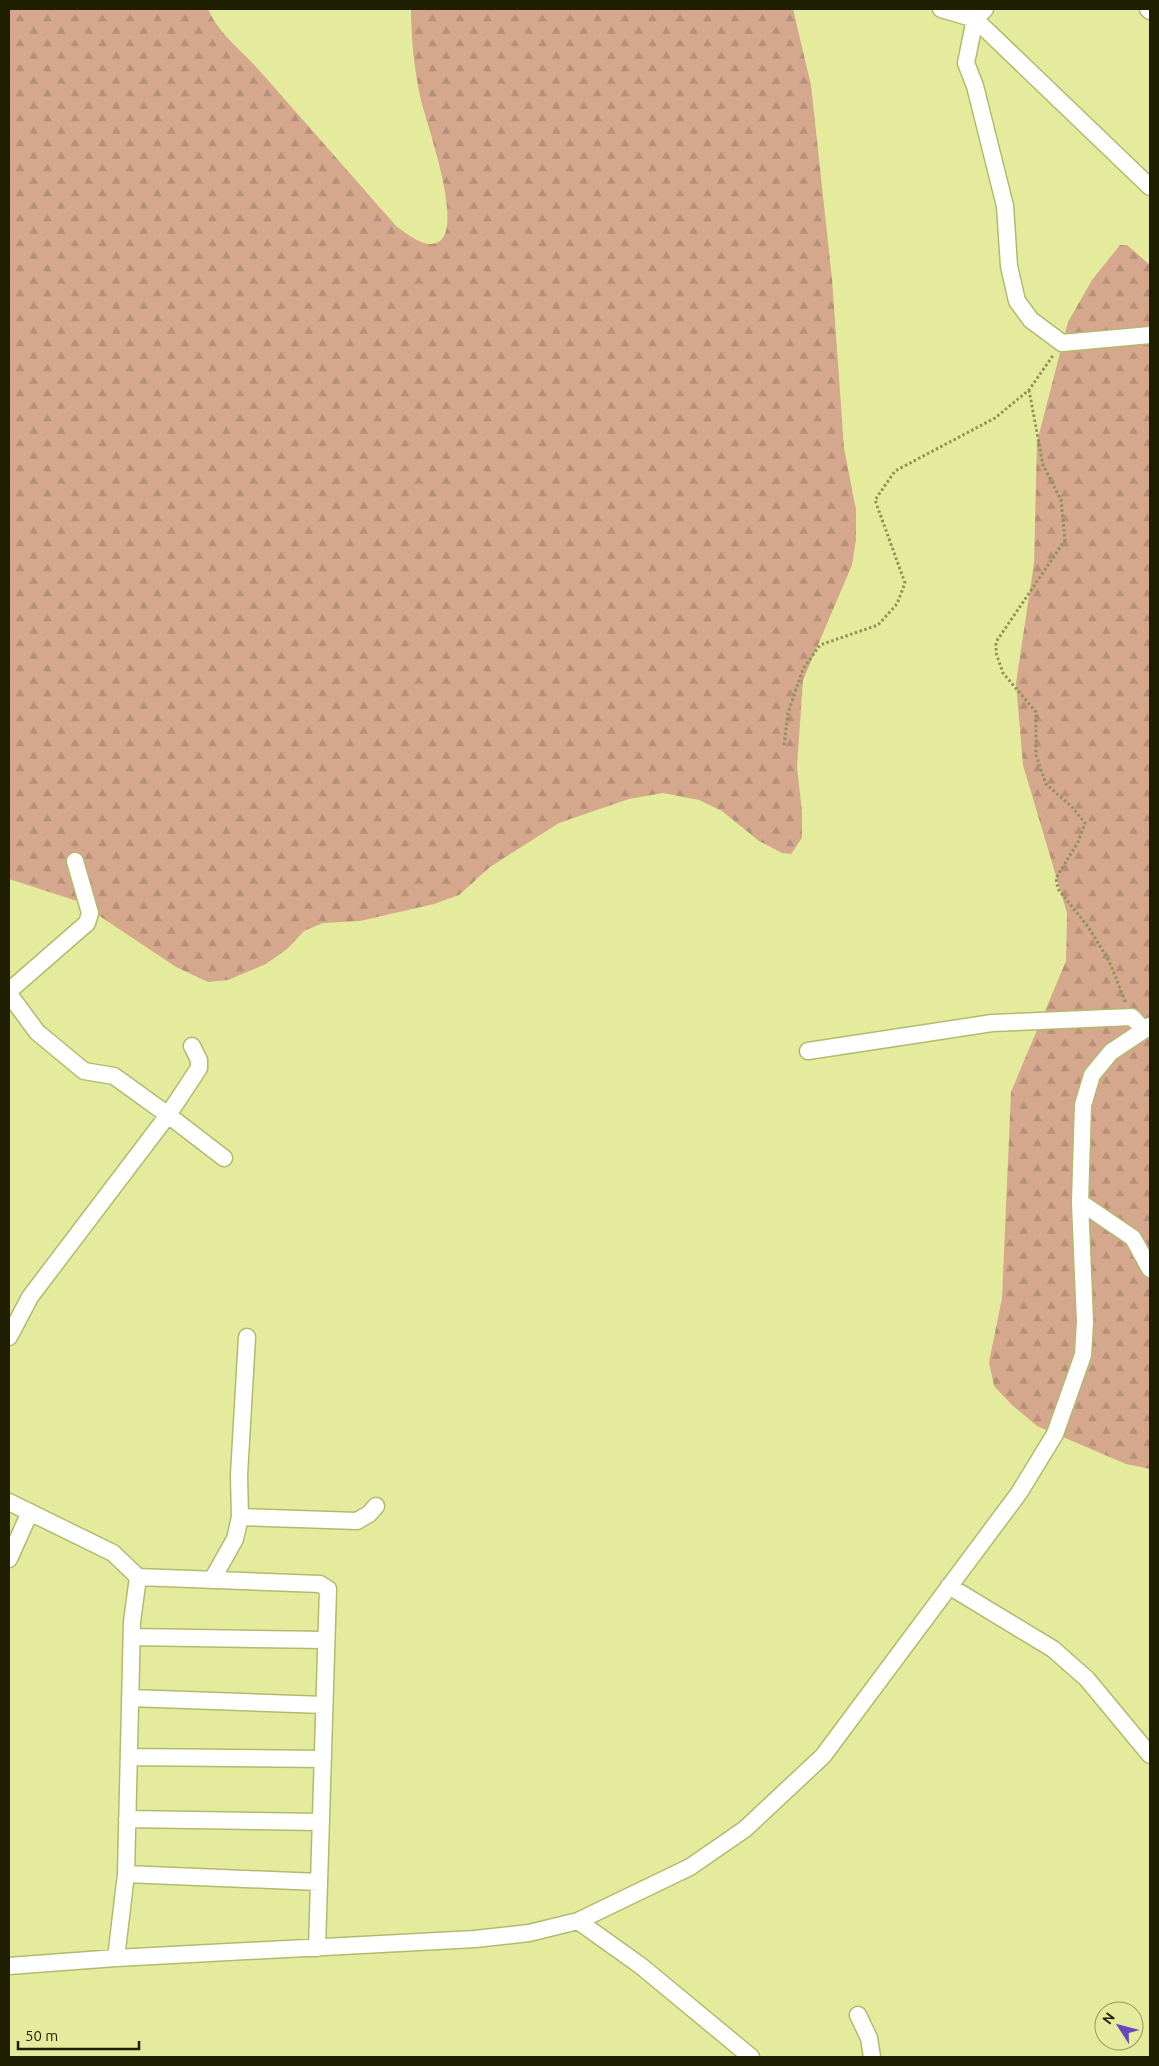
<svg xmlns="http://www.w3.org/2000/svg" width="1159" height="2066" font-family="Ubuntu,sans-serif">
<defs>
<pattern id="forest-firs" width="22" height="20" patternUnits="userSpaceOnUse" patternTransform="scale(1.25)"><rect width="22" height="20" fill="#d5a78d"/><path d="M5 1l3.5 6h-7zM16 11l3.5 6h-7z" fill="#b68f78"/></pattern>
</defs>
<rect width="100%" height="100%" fill="#e5eb9d"/>
<!-- forest -->
<path fill="url(#forest-firs)" d="M9,9h199c11,25 33,41 51,61 46,52 92,105 138,157 11,7 31,25 44,13 21,-20 -15,-117 -21,-144 -6,-28 -9,-59 -9,-87h382l18,76 21,194 12,169 12,62v30l-4,25 -49,115 -6,87 5,45v26l-11,16 -9,-1 -23,-12 -37,-30 -23,-11 -36,-7 -34,6 -70,24 -69,44 -31,28 -25,9 -74,17 -37,2 -19,8 -17,18 -21,15 -38,16 -20,2 -32,-15 -99,-66 -68,-22z
M1120,245h7l23,20v1204l-24,-5 -89,-38 -25,-21 -18,-19 -5,-24 13,-64 9,-206 55,-131 1,-48 -44,-148 -7,-82 18,-120 3,-121 31,-120 24,-42z"/>
<g fill="none" stroke-linecap="round" stroke-linejoin="round">
<!-- minor casing -->
<g stroke="#b4ba6d" stroke-width="19">
<path id="minor" d="M941,9l34,10 175,168
M985,9l-10,10 -9,44 9,23 30,120 4,60 8,35 14,19 31,23 88,-8
M1148,9l2,2
M9,991l78,-68 3,-10 -15,-52
M9,994l28,38 47,39 30,5 54,39 31,-47v-8l-7,-14
M808,1051l184,-28 140,-6 11,12
M1080,1202l53,36 17,31
M9,1337l21,-40 138,-182 56,43
M9,1502l104,51 25,24 182,7 8,5 -11,359
M240,1517l117,4 12,-7 7,-8
M9,1559l21,-47
M212,1580l23,-41 5,-22 -1,-42 8,-138
M949,1586l104,63 34,30 63,76
M132,1637l194,3
M130,1698l194,7
M129,1757l194,2
M127,1819l194,3
M126,1874l193,8
M578,1921l63,45 110,91
M116,1958l10,-84 6,-252 6,-45
M9,1966l107,-8 359,-19 54,-6 49,-12 112,-54 55,-38 78,-73 196,-263 36,-59 28,-79 2,-33 -5,-120 3,-97 9,-30 19,-23 39,-26
M858,2015l11,23 3,19"/>
</g>
<!-- path -->
<path stroke="#8f9259" stroke-width="3" stroke-dasharray="2.5 2.5" stroke-linecap="butt" d="M1029,390l14,75 18,35 4,40 -69,102v11l7,20 33,39v43l10,29 26,23 13,16 -7,19 -22,36 2,11 31,39 20,33 17,42
M784,745l4,-32 15,-44 17,-24 58,-20 19,-21 8,-21 -30,-83 20,-29 100,-53 34,-28 25,-36"/>
<!-- minor -->
<use href="#minor" stroke="#fff" stroke-width="16"/>
</g>
<!-- border -->
<rect width="1159" height="2066" fill="none" stroke="#1e1f01" stroke-width="20"/>
<!-- north arrow -->
<g transform="translate(1119 2026) rotate(306)"><circle r="24" fill="#e5eb9d" stroke="#95995f"/>
<path d="M0-4L9 19L0 12L-9 19Z" fill="#6a46bf"/>
<text y="-8" font-size="14" font-weight="bold" text-anchor="middle" fill="#1e1f01">N</text>
</g>
<!-- scale -->
<path d="M18 2041v8h121v-8" fill="none" stroke="#1e1f01" stroke-width="2.5"/>
<text x="25" y="2041" font-size="15" fill="#1e1f01" stroke="#e5eb9d" stroke-width="4" paint-order="stroke">50 m</text>
</svg>
